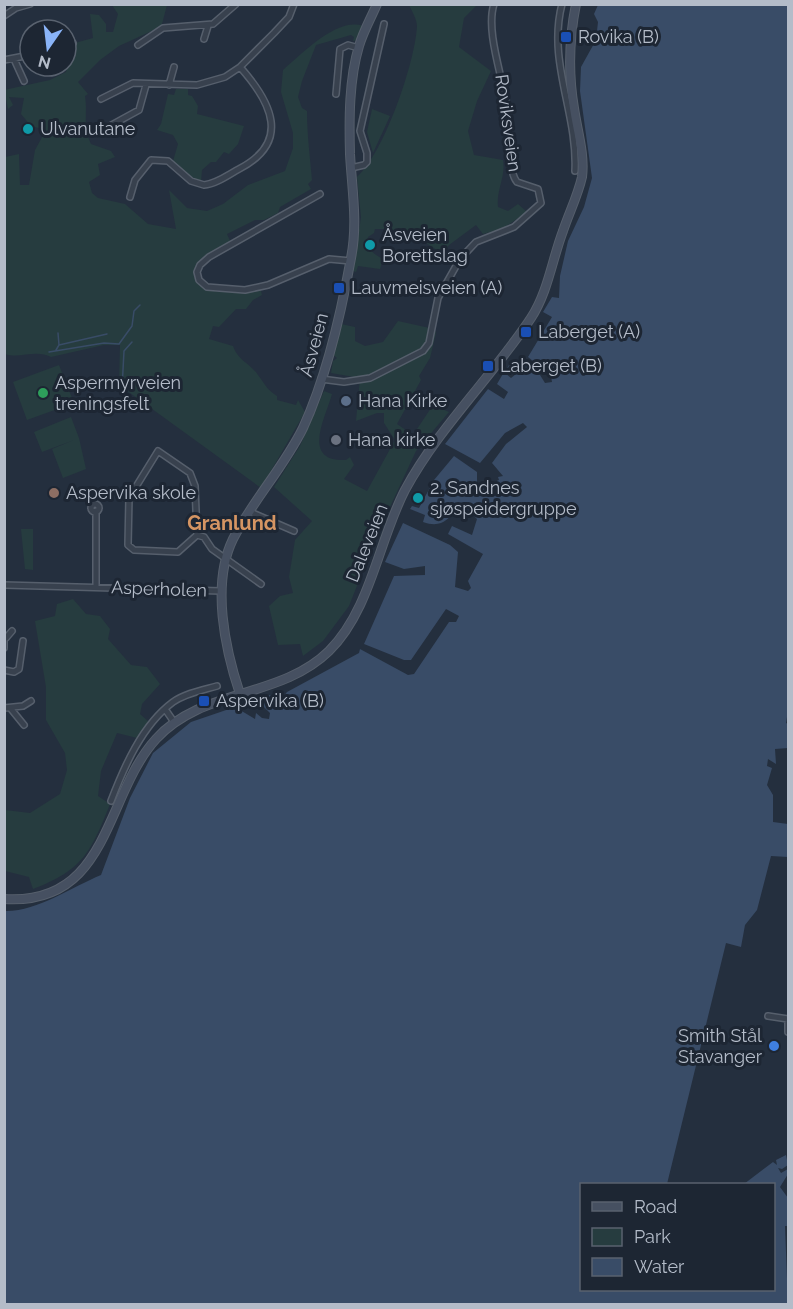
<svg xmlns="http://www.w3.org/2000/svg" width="793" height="1309" font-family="Raleway,sans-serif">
<rect width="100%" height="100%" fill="#242f3e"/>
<!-- green -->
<path fill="#263c3f" d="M112,5h55l-5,19 -6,5 -37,17 -19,14 -22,22 10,12 -3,2c3,19 -3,29 6,48l20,7 4,6 -17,7 2,11 -11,7 3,11 6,5 27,6 23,20 28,5 -7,-39 18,18 20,3 16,-7 25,-19 37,-14 8,-23v-15l-12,-41 2,-22c19,-16 54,-53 80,-44l-6,14 -4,1 1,-4 -3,-2 -35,10 -14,36 -4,16 4,11 5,3c0,24 3,45 5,69l-4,4 3,5 -31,18 -2,6 -14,7h-9l-28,14 3,7 -32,21 -4,14 4,8 9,6 14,2 40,-1 1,4 -9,5 -7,9h-10l-17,18 -6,-1 -4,13 24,7c5,15 17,17 25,29 7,9 8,14 19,21v4l19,5 2,-5 7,12 -44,76 -142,-103 1,-40h-16l-53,12c-15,-8 -31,2 -46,-3v-197l14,-3 1,31h9l6,-35 11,-20 -15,-4 -10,-12 3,-16 -15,-1 4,8 -5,4 -4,-19 46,-10 16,-8 9,-29 18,-5 -3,-24 9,1 7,9v8h7l5,-18z
M409,5h68l-13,13 -5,29 32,24 -14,30 -9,30 6,24 29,5c3,17 -7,30 -5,47l10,4 10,-7 9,8 -25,17 -19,5 -7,-9 -27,20 -6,9c-26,-17 -37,-26 -68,-25l-1,4 -6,4c-1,12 5,17 15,22l-3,10 -22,-3 -2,6 -3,-1 8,-54 -4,-40c27,-24 58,-114 60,-151 0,-6 -5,-15 -8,-21z
M176,89h12v6l4,1 6,10 -1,8 47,12 -6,18 -9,10 -5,-2 -8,10h-5l-9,8 -1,12 -12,-6 -16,-15 5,-17 -5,-9 -16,-5 4,-6 7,-30 6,1z
M372,109l18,7 -17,37 -6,-21z
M398,321l36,8 2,4 -6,25 -11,18 2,4 -24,44 16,11 20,-30 16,7 -33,39 -39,84 -28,71 -26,35 -20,15 -3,-12 -22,1 -9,-39 11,-10 13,-3 -4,-16 6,-37 17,-19 -38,-34 26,-41 24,-55 8,3c-6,23 -32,68 14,66l4,-3 4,8 -10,14 23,12 28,-51 -11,-17v-10h-7l-21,8 4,-43 -29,-5 2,-12 4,-3 -5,-4 9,-30 14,3v14l10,5 18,-4z
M59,365l15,38 -47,17 -14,-38z
M71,417l8,21 7,31 -23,9 -11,-29 22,-9 -32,12 -8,-20z
M21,529h12v41l-8,-1z
M73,599l13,15 14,2 10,13 -2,10 23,26 16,2 13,17 -18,20 -2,10 9,8 -12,16 -20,-5 -16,38 -3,25 12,8c-19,48 -27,66 -77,85l-4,-12 -24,-6v-61l25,3 30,-19 7,-24 -2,-17 -19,-33v-33l-11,-66 20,-5 2,-12z"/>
<!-- water -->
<path fill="#394c67" d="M598,5h190v706l-2,12 2,1v24l-13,1 1,15 -8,-5 -1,7 5,2 -5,17 6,10v27l15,2v33l-17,-1 -14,54 -12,15 -4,22 -15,-4 -59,241h-85v106h192v-106h-30l29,-22 4,3 -1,-5 10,-5 2,10 -6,4 -4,-1 3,5 7,-4v5l-8,13 8,11v28h-3l3,78h-783v-393c31,1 67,-24 96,-36l29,-77 23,-45 38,-31 44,-15 20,12 1,-6 6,5 7,1 1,-6 -15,-15 20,-4 8,3 4,-5 72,-39 1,-4 48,26 6,-1 35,-52h7l3,-6 -13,-7 -35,51h-7l-40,-16 30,-68 31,-1v-9l-21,3 -19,-7 18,-39 47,22 8,7 -3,35 13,4 3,-3 -3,-7 15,-27 -35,-20 4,-8 20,9 5,-16 -16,-15c-12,14 -18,25 -38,18l2,-7 -15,-6 2,-3 7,2 15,-28 20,-24 23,16v17l22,-9 -1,-3 5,-1 -11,-13 14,-19 21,-17 -4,-4 -18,10 -25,30 -35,-19 43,-55 16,10 4,-7 -11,-8 7,-12 7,6 5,-4 -1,-2 -3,3 -6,-5 5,-8 9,4 5,-2 15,11 5,8 7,-1 -2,-12 -11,-4 -11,-9 24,-40 -9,-5 9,-15 7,1 1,-22 8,-35 16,-34 8,-29 -12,-87 1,-24 15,-27 2,-18 -4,-8z"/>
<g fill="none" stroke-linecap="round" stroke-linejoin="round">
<!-- stream -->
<path stroke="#394c67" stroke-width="1.5" d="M59,345l48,-11
M56,350l3,-5 -1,-12
M49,352l55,-9 15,1 13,-18 2,-15 6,-6
M122,389l2,-38 8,-9"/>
<!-- street casing -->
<g stroke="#565f6c" stroke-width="8">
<path id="street" d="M562,4c-15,58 16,110 13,167
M4,16l12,-8 14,-4
M204,39l4,-13
M66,45l7,-2
M138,45l25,-17 50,-4 23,-20
M14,59l10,22
M4,60l26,-5
M169,85l5,-18
M336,94l4,-45 8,-4 11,3
M101,99l32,-16 64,2 28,-8 15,-10 34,-34 15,-16 5,-13
M97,133l42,-23 7,-25
M351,168l13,-3 3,-3v-9l-7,-22 24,-107
M320,194l-111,63 -9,8 -3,7 2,8 8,7 38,3 23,-5 61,-26 22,2
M130,197l5,-17 16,-20 17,1 23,20 13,4c12,-1 24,-10 35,-16 52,-27 33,-66 1,-102
M321,379l23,3 26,-4 53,-27 6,-8 9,-45 22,-39 16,-17 38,-15 27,-24 -3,-14 -21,-7c-10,-11 -7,-56 -10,-73 -3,-29 -22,-77 -13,-105
M158,451l32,22 5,13 2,49 -19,17 -44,-2 -6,-5 1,-47z
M91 508a4 4 0 1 1 8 0a4 4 0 1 1-8 0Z
M250,512l44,19
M197,535l7,2 8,12 49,35
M4,585l217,6
M96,587v-76
M4,638v10
M6,638l6,-7
M4,670l10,2 5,-3 4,-28
M4,708l19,-2 8,-5
M11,709l13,16
M165,709l9,13
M111,801c13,-34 31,-76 62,-99 13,-9 30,-12 44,-16
M768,1016l20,3
M788,1019v13"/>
</g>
<!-- secondary casing -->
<g stroke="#565f6c" stroke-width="10">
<path id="secondary" d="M240,694c-15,-45 -29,-110 -7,-155 20,-39 51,-72 70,-111 24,-52 38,-114 48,-170 7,-35 1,-68 -1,-104 -1,-34 -1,-75 9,-108 4,-14 12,-28 18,-42
M4,899c106,7 100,-103 152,-160 46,-51 124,-40 173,-88 42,-42 49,-109 76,-161 34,-63 87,-113 126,-172 17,-26 21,-58 32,-87 6,-18 15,-36 19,-54 3,-23 -5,-47 -8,-69 -6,-35 -5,-69 2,-104"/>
</g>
<!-- street -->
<use href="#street" stroke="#38414e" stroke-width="5"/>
<!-- secondary -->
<use href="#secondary" stroke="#465061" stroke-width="8"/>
</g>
<!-- markers -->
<g fill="#1a4fb4" stroke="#1d2633" stroke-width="2">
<rect x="560" y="31" width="12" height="12" rx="3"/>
<rect x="333" y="282" width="12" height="12" rx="3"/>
<rect x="520" y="326" width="12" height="12" rx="3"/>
<rect x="482" y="360" width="12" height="12" rx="3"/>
<rect x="198" y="695" width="12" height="12" rx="3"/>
</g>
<g fill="#0f9aa8" stroke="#1d2633" stroke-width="2">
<circle cx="28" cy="129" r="6"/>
<circle cx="370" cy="245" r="6"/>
<circle cx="418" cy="498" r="6"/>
</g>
<circle fill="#2e9e5b" stroke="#1d2633" stroke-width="2" cx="43" cy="393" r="6"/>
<circle fill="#5c6f8a" stroke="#1d2633" stroke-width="2" cx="346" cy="401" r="6"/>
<circle fill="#6b7280" stroke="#1d2633" stroke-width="2" cx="336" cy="440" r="6"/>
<circle fill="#8d6e63" stroke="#1d2633" stroke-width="2" cx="54" cy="493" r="6"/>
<circle fill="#3f7fe0" stroke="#1d2633" stroke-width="2" cx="774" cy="1046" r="6"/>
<g text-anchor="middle" stroke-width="6" stroke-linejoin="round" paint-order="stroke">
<!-- poi labels -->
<g font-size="18" fill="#b4bcc9" stroke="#1d2633" text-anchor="start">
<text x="578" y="43">Rovika (B)</text>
<text x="40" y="135">Ulvanutane</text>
<text x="382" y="241">Åsveien<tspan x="382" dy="21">Borettslag</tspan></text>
<text x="351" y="294">Lauvmeisveien (A)</text>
<text x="538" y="338">Laberget (A)</text>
<text x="500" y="372">Laberget (B)</text>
<text x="55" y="389">Aspermyrveien<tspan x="55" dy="21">treningsfelt</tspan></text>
<text x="358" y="407">Hana Kirke</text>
<text x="348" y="446">Hana kirke</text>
<text x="430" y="494">2. Sandnes<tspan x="430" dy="21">sjøspeidergruppe</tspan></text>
<text x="66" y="499">Aspervika skole</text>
<text x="216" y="707">Aspervika (B)</text>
<text x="762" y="1042" text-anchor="end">Smith Stål<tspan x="762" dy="21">Stavanger</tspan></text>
</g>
<!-- street labels -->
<g font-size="18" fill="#b4bcc9" stroke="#1d2633">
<text transform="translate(508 123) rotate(82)" y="6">Roviksveien</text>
<text transform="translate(314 345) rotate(-75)" y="6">Åsveien</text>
<text transform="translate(367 543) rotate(-68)" y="6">Daleveien</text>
<text transform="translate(159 589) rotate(2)" y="6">Asperholen</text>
</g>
<!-- neighbourhood labels -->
<g font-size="20" font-weight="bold" fill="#d59563" stroke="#1d2633">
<text x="232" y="530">Granlund</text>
</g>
</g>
<!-- border -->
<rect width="793" height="1309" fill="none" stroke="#b4bcc9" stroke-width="12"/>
<!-- legend -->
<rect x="580" y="1183" width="195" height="108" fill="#1d2633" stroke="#59626f" stroke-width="1.5"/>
<rect x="592" y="1202" width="30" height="9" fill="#465061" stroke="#59626f" stroke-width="1.5"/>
<text x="634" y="1213" font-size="18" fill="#b4bcc9">Road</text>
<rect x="592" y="1228" width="30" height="18" fill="#263c3f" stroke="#59626f" stroke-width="1.5"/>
<text x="634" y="1243" font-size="18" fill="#b4bcc9">Park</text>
<rect x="592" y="1258" width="30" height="18" fill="#394c67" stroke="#59626f" stroke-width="1.5"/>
<text x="634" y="1273" font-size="18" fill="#b4bcc9">Water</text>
<!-- north arrow -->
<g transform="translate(48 48) rotate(194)"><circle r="28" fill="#1d2633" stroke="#59626f" stroke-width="1.5"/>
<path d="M0-4.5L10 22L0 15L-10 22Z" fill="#8ab4f8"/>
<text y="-9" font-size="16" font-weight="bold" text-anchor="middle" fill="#b4bcc9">N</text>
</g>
</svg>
